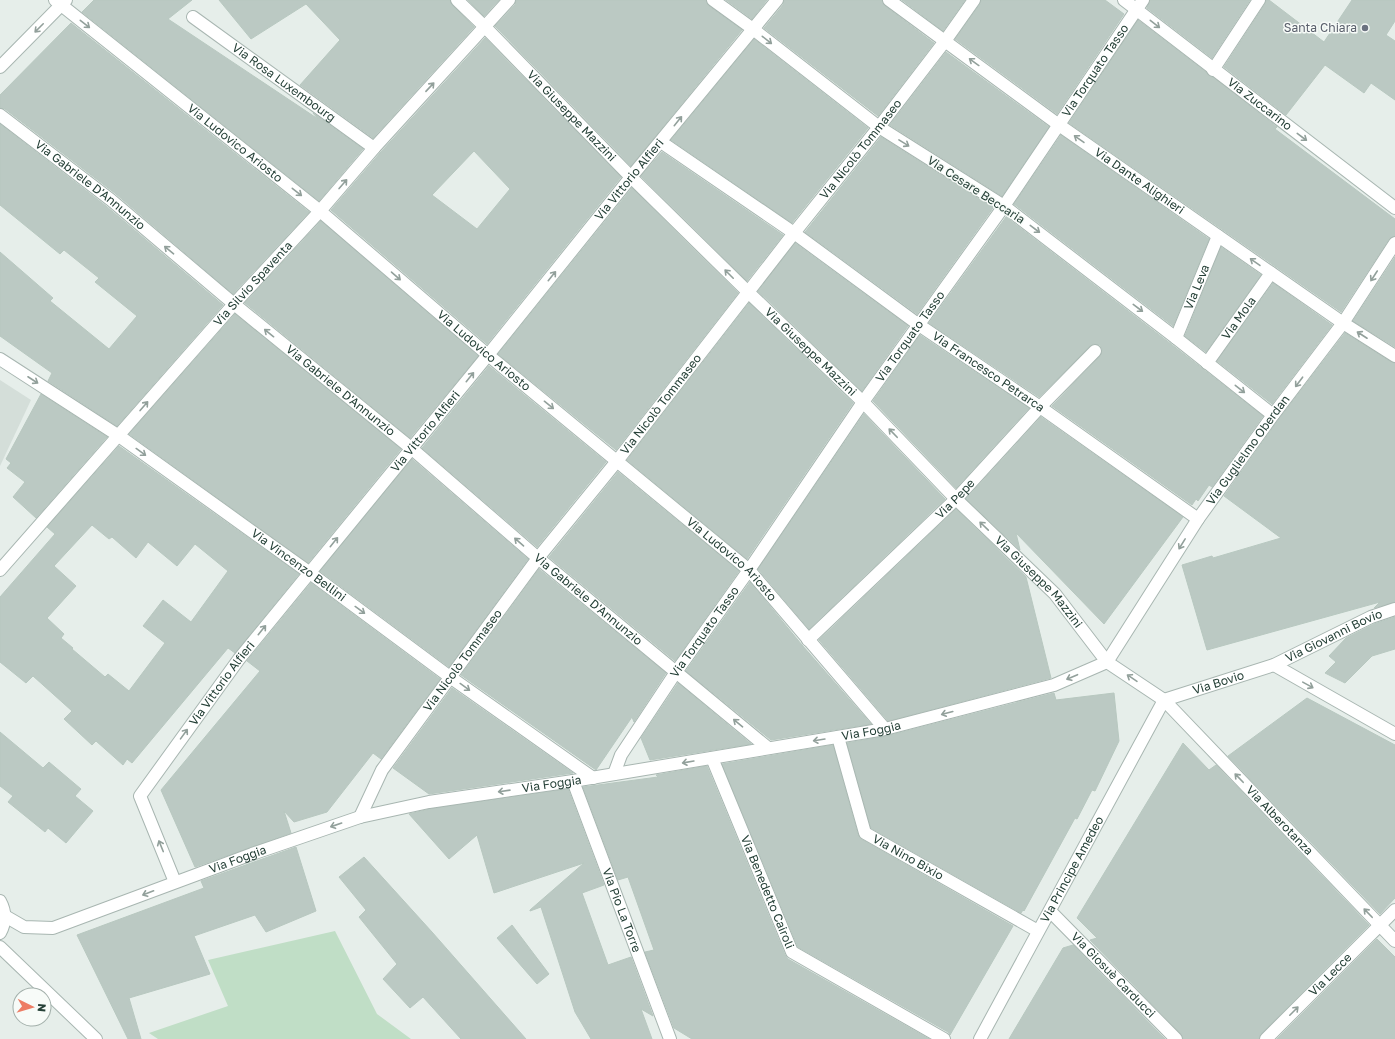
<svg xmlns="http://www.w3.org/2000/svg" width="1395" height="1039" font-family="'Golos Text',sans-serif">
<rect width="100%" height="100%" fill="#e6eeea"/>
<!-- built -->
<path fill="#d4ded9" d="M0,380l31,20 -31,66z"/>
<!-- green -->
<path fill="#c0dec6" d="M335,931l42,83 34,25h-253l-9,-6 79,-27 -20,-46z"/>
<!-- building -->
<path fill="#bbc9c3" stroke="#b8c8c0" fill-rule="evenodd" d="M94,0h98l-24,19 150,100 -5,-6 50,36 -44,52 -237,-189z
M219,0h231l2,5 22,22 -101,111 -73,-53 40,-45 -34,-36 -55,35z
M468,0h31l-15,16z
M516,0h190l3,6 33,24 -111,136 -136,-140 20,-21z
M726,0h41l-15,19z
M784,0h98l3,6 49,37 -56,73 -114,-88 19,-23z
M902,0h63l-22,31z
M981,0h124l19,14 -67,100 -102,-75 25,-35z
M1150,0h100l-38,58 -65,-50z
M1266,0h3l21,16 34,26 28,-42h43v21l-9,14 9,6v59l-24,-17 -7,10 -39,-28 -39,50 -62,-48 41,-63z
M1138,20l68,52 3,4 4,1 64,50 -2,2 120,90v17l-6,3 -48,73 -272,-189z
M71,23l238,189 -76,82 -117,-100 -111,-85 -5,-1v-13z
M485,38l136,139 -134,167 -156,-134 49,-57zM474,151l36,38 -33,40 -45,-34z
M754,39l114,89 -76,95 -121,-83z
M946,52l103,75 -47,69 -112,-71z
M0,124l106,82 117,99 -106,121 -69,-45 4,-8 -52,-37v-84l53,46 -3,3 59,48 28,-33 -42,-34 4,-4 -35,-28 -4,4 -60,-49z
M1061,135l148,104 -36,87 -159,-122z
M881,137l112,71 -76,106 -112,-82z
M662,152l121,83 -36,46 -106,-105z
M632,188l106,105 -122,157 -118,-96z
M1006,217l165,127 92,72 -51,71 -3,-2 -11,16 -2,-2 -4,6 -140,-99 48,-50 2,-7 -2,-4 -7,-1 -3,2 -51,51 -110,-74z
M321,221l157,135 -68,82 -165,-135z
M795,243l113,83 -46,65 -104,-100z
M1221,247l40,28 -55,77 -21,-16z
M1395,257v90l-42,-26z
M1273,283l59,42 -60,79 -55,-43z
M749,303l104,100 -106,156 -120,-99z
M235,314l166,135 -93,114 -179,-129z
M1345,333l46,29 4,1v239l-21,6 6,-6 -173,48 -25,-85 30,-9 1,2 68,-20 -57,-42 55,-77z
M920,335l109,73 -73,80 -83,-87z
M489,366l117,96 -69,85 -115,-99z
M41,394l66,43 -71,81 -23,-21 12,-15 -18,-14 4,-5 -5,-4z
M864,414l81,85 -136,130 -51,-60z
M1041,417l142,100 -79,107 -88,-91 4,17 -54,-51z
M119,446l180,128 -64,79 -7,-5 -96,115 -5,-4 -4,6 -27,-24 -4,4 -28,-26 8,-8 -39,-35 -7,7 -26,-21v-65l55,-63 -8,-7zM92,525l17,14 3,-2 24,21 12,-16 29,24 18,-22 33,27 -37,51 -28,-22 -20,26 22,17 -36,48 -21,-17 -3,3 -33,-28 1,-1 -12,-10 3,-4 -17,-16 29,-32 -22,-20z
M412,459l116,100 -79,108 -129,-96z
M618,472l121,99 -64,90 -126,-104z
M956,509l70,68 25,101 -163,43 -69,-81z
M539,569l127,104 -32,49 -2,-5 -36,53 -135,-95z
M750,582l52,63 69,79 -100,16 -85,-69z
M311,583l129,96 -59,80 -8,-6 -46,59 -33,10 -10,-11 7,22 -96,34 -34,-77 99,-119 -13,-10z
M1395,617v32l-23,7 -27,27 -20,-10 11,-11 -7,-6 17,-18 28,-14z
M678,683l73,61 -101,16 -9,-22z
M452,688l121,85 -144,21 -36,-26z
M1054,693l2,7 58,-7 5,48 -24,50 -3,-1 -15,29 -2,-1 -51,93 -1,-1 -2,3 -150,-85 -24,-85 40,-7z
M1307,698l88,47v153l-15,16 -152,-158z
M0,732l43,36 6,-6 32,27 -6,7 18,15 -27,32 -18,-15 -3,4 -37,-30 5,-6 -13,-10z
M1183,743l26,27 7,-5 153,160 -108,109 -2,5h-76l-2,-5 -91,-94 7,-2 -20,-20z
M833,745l25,90 3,4 152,87 -63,109 -2,-3 -150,-85 -76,-183z
M707,766l78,189 3,4 141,80h-237l-18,-11 -29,-76 9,-2 -26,-73 -10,3 -35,-93 75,-10 -2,-2z
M568,789l36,96 -22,8 26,72 23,-8 22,59 -12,-7 11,30h-61l-16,-27 -34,-105 -11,4v-1l54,-47 -90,30 -17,-58 -28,24 -40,-45 21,-5z
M296,847l20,64 -50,21 -11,-17 -61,21 16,38 -81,24 12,41h-13l-51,-104 127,-47 -3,-7z
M364,857l68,75 94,107h-65l-38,-42 -13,11 -27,-29 14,-15 -38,-47 7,-7 -27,-33z
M512,925l37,49 -12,10 -40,-46z
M1377,939l18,18v82h-118z
M1073,945l92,94h-156l54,-91z"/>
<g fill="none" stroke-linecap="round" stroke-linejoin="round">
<!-- pedestrian casing -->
<g stroke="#a8b6b1" stroke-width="14">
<g id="pedestrian">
<path d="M1004,206l172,132 97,77"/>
<path id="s1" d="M1176,338l42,-102"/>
<path id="s2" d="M1207,363l64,-90"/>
</g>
</g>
<!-- minor casing -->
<g stroke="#a8b6b1" stroke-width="14">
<g id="minor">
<path id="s3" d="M55,0l265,211 168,144 261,215 136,159"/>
<path id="s4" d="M457,0l28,27 146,150 117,115 115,110 93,97 99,95 52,68 57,38 231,241"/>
<path d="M713,0l40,29 126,98 125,79"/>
<path id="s5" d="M889,0l170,125 284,198 52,33"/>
<path id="s6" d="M1124,0l271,208"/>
<path id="s7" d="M193,17l181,131"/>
<path d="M0,67l66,-67"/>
<path d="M1213,70l46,-70"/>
<path id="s8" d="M0,115l111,85 123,104 177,144 127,110 230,190"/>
<path id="s9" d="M661,142l133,91 125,92 121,82 158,112"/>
<path id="s10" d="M0,359l119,77 191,137 140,104 143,101"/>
<path id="s11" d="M0,570l234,-266 86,-93 54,-63 135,-148"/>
<path id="s12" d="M808,640l148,-141 84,-92 55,-56"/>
<path d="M1274,665l121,69"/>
<path id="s13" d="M1164,700l110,-35 97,-48 24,-8"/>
<path id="s14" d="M838,737l27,96 173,98"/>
<path id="s15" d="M712,758l80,194 152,87"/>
<path id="s16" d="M614,774l7,-19 55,-83 73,-102 114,-168 141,-196 139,-206"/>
<path id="s17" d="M573,781l97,258"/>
<path id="s18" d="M360,817l22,-47 156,-212 79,-97 177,-228 85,-106 66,-86 29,-41"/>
<path id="s19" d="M175,882l-35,-86 99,-137 249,-304 143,-178 146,-177"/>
<path d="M0,901c6,11 6,21 0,32"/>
<path id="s20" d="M1050,911l126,128"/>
<path id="s21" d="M5,916l19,11 29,1 199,-74 108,-37 69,-15 144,-21 312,-52 169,-44 53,-23 91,-143 75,-104 70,-92 52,-80"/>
<path d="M0,947l96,92"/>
<path id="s22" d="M980,1039l184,-339"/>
<path id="s23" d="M1266,1039l129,-129"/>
</g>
</g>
<!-- pedestrian -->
<use href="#pedestrian" stroke="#fff" stroke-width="12"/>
<!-- minor -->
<use href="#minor" stroke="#fff" stroke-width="12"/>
</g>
<!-- one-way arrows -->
<defs><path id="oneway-shaft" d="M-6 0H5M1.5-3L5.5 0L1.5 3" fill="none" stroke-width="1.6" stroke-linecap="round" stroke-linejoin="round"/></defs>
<g stroke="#92a09b">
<use href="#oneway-shaft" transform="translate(85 24) rotate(38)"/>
<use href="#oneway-shaft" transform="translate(1155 24) rotate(38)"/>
<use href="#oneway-shaft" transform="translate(39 28) rotate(135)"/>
<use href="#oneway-shaft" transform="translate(767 40) rotate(38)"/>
<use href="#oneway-shaft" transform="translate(974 62) rotate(-144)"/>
<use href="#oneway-shaft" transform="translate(430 87) rotate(-47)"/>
<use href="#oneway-shaft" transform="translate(678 121) rotate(-51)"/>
<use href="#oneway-shaft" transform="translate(1302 137) rotate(37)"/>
<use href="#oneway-shaft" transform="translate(1079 139) rotate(-145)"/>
<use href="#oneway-shaft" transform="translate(904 143) rotate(32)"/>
<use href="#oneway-shaft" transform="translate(343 184) rotate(-49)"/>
<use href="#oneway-shaft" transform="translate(297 192) rotate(38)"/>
<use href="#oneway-shaft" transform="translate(1035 229) rotate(37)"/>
<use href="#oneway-shaft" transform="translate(169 250) rotate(-140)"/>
<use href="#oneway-shaft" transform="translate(1255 262) rotate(-145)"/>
<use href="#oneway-shaft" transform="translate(729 274) rotate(-135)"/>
<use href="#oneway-shaft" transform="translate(396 276) rotate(41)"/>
<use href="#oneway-shaft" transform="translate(552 276) rotate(-51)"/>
<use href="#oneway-shaft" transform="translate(1374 276) rotate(123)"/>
<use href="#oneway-shaft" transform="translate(1138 308) rotate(37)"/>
<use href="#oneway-shaft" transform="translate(269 333) rotate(-141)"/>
<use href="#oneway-shaft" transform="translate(1362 335) rotate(-147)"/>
<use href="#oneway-shaft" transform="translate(470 377) rotate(-51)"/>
<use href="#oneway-shaft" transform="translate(33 380) rotate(33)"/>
<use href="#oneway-shaft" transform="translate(1299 382) rotate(127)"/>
<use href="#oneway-shaft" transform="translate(1240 389) rotate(38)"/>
<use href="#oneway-shaft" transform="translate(549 405) rotate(39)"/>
<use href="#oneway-shaft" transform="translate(144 406) rotate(-49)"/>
<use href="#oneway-shaft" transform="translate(893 433) rotate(-134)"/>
<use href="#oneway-shaft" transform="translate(141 452) rotate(36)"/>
<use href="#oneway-shaft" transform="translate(984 526) rotate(-136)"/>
<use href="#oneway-shaft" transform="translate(334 542) rotate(-51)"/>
<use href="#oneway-shaft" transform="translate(519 542) rotate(-139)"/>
<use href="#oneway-shaft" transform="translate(1182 544) rotate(122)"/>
<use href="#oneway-shaft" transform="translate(360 610) rotate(36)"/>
<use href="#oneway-shaft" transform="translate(262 630) rotate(-51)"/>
<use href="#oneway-shaft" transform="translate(1072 677) rotate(157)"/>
<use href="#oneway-shaft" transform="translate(1132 678) rotate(-146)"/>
<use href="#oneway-shaft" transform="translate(1308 685) rotate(29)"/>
<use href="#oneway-shaft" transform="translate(465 687) rotate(36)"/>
<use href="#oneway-shaft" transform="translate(947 713) rotate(165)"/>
<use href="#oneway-shaft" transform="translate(738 723) rotate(-140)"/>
<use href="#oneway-shaft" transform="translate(184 734) rotate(-54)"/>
<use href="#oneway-shaft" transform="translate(819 740) rotate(171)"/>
<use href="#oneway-shaft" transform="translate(688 762) rotate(170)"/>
<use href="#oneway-shaft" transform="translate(1239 778) rotate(-134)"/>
<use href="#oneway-shaft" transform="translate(504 791) rotate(172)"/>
<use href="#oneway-shaft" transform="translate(336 825) rotate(161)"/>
<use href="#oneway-shaft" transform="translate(161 846) rotate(-112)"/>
<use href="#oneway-shaft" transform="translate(148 893) rotate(159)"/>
<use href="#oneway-shaft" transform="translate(1368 913) rotate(-134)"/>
<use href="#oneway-shaft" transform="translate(1294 1011) rotate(-45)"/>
</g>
<!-- markers -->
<circle fill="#6b7280" stroke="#f7fbf8" stroke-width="1.5" cx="1365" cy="28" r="4"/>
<g text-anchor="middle" stroke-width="3" stroke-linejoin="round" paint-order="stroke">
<!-- worship labels -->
<g font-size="12" fill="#5b616d" stroke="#f7fbf8" text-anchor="end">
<text x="1357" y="32">Santa Chiara</text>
</g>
<!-- street labels -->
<g font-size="12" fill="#254037" stroke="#f7fbf8">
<text dy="4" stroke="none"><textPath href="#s16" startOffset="853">Via Torquato Tasso</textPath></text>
<text dy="4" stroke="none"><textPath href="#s7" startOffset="112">Via Rosa Luxembourg</textPath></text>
<text dy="4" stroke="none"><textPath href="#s6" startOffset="171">Via Zuccarino</textPath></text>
<text dy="4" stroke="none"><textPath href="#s4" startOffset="163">Via Giuseppe Mazzini</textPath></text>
<text dy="4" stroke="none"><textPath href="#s3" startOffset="230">Via Ludovico Ariosto</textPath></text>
<text dy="4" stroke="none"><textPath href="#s18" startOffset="836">Via Nicolò Tommaseo</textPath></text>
<text dy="4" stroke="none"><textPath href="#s19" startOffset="880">Via Vittorio Alfieri</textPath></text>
<text dy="4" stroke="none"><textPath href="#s5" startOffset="309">Via Dante Alighieri</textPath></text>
<text dy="4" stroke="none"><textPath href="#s8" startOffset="114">Via Gabriele D'Annunzio</textPath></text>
<text transform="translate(976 190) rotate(33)" y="4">Via Cesare Beccaria</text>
<text dy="4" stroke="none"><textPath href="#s11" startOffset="382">Via Silvio Spaventa</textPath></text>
<text dy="4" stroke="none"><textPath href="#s1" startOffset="55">Via Leva</textPath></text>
<text dy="4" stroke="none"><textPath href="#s2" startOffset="55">Via Mola</textPath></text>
<text dy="4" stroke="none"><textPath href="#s16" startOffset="529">Via Torquato Tasso</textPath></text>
<text dy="4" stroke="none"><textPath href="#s3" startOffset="554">Via Ludovico Ariosto</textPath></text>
<text dy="4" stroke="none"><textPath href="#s4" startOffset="499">Via Giuseppe Mazzini</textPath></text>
<text dy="4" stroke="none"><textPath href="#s9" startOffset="400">Via Francesco Petrarca</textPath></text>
<text dy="4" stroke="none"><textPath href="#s8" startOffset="438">Via Gabriele D'Annunzio</textPath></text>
<text dy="4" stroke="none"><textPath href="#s18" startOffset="512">Via Nicolò Tommaseo</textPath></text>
<text dy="4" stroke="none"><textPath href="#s19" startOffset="556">Via Vittorio Alfieri</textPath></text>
<text dy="4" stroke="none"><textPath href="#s21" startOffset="1397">Via Guglielmo Oberdan</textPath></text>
<text dy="4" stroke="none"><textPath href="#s12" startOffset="204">Via Pepe</textPath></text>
<text dy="4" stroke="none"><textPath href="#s3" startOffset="878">Via Ludovico Ariosto</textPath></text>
<text dy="4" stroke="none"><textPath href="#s10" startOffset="363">Via Vincenzo Bellini</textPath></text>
<text dy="4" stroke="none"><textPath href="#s4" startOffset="823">Via Giuseppe Mazzini</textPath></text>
<text dy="4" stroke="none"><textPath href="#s8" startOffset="762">Via Gabriele D'Annunzio</textPath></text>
<text dy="4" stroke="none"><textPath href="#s16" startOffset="169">Via Torquato Tasso</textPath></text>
<text dy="4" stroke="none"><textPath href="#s13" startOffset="182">Via Giovanni Bovio</textPath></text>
<text dy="4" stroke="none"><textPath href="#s18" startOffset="188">Via Nicolò Tommaseo</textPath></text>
<text dy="4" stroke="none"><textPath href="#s19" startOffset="232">Via Vittorio Alfieri</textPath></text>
<text dy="4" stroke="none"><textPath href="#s13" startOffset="57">Via Bovio</textPath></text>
<text dy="4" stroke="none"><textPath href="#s21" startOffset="896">Via Foggia</textPath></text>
<text dy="4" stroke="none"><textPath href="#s21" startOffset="572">Via Foggia</textPath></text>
<text dy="4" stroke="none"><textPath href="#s4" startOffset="1164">Via Alberotanza</textPath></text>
<text dy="4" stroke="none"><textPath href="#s14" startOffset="149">Via Nino Bixio</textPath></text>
<text dy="4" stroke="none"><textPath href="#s21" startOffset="248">Via Foggia</textPath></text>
<text dy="4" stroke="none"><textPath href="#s22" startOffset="193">Via Principe Amedeo</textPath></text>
<text dy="4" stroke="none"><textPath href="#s15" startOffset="145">Via Benedetto Cairoli</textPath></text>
<text dy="4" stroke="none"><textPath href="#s17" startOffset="138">Via Pio La Torre</textPath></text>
<text dy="4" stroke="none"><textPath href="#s20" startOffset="90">Via Giosuè Carducci</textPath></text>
<text dy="4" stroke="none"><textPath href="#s23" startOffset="91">Via Lecce</textPath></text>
</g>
</g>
<!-- north arrow -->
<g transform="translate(32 1007) rotate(95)"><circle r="19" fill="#f7fbf8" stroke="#a3b0ab"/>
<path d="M0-3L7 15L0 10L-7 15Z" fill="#ed7d65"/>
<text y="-6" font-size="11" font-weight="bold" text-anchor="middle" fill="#254037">N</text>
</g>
</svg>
